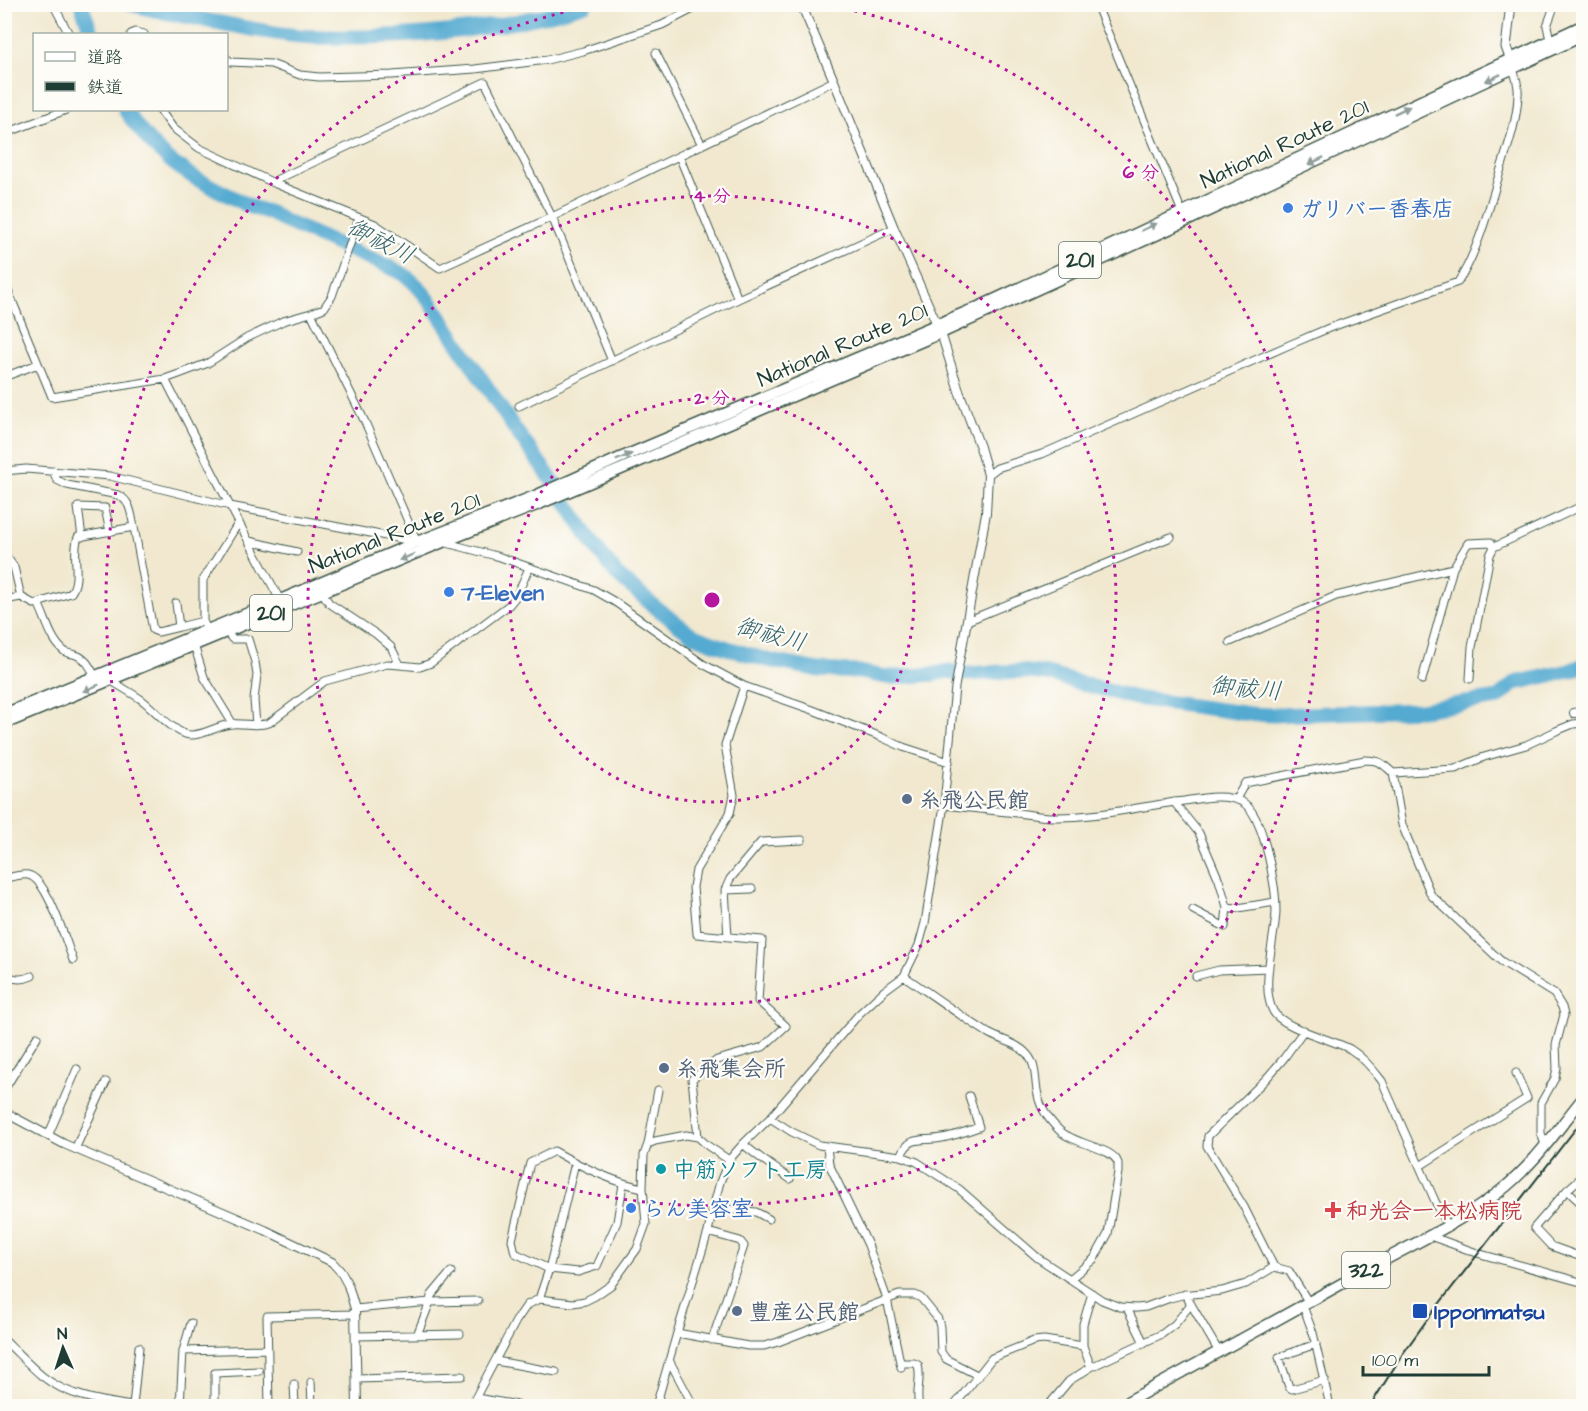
<svg xmlns="http://www.w3.org/2000/svg" width="1588" height="1411" font-family="'Architects Daughter','Klee One',sans-serif">
<rect width="100%" height="100%" fill="#fdfcf7"/>
<filter id="ink" filterUnits="userSpaceOnUse"><feTurbulence type="fractalNoise" baseFrequency=".0167" numOctaves="2"/><feDisplacementMap in="SourceGraphic" scale="12" xChannelSelector="R" yChannelSelector="G"/><feConvolveMatrix kernelMatrix="1 2 1 2 8 2 1 2 1" color-interpolation-filters="sRGB"/></filter>
<filter id="wash" filterUnits="userSpaceOnUse"><feTurbulence type="fractalNoise" baseFrequency=".008" numOctaves="4" result="noise"/><feDisplacementMap in="SourceGraphic" scale="24" xChannelSelector="R" yChannelSelector="G"/><feGaussianBlur stdDeviation="1.35" result="paint"/><feColorMatrix in="noise" values="0 0 0 0 0 0 0 0 0 0 0 0 0 0 0 0 0 1.4 0 .05"/><feComposite in="paint" operator="in"/></filter>
<g filter="url(#wash)">
<rect width="100%" height="100%" fill="#f1e8cf"/>
<g fill="none" stroke-linecap="round" stroke-linejoin="round">
<!-- river -->
<path stroke="#55aad1" stroke-width="15" d="M81,4l11,30
M130,4c29,8 56,12 85,18 28,5 57,12 85,14 20,2 40,1 60,1 74,-1 154,-10 225,-33
M125,110c16,23 32,42 56,59l1,-1 1,2 12,8 56,29 22,7 9,6 116,51c15,8 24,20 34,33l82,124 33,45 45,69 24,32 39,33 39,29 30,11 43,13 52,10 41,2 26,5h12l36,-3 14,-3 17,3 55,-3 27,3 88,24 115,16 23,1 148,-5 77,-12 17,-15 54,-12 15,-6"/>
</g>
</g>
<g filter="url(#ink)">
<g fill="none" stroke-linecap="round" stroke-linejoin="round">
<!-- minor casing -->
<g stroke="#3e574b" stroke-width="9">
<path id="minor" d="M53,4l16,30
M1096,4l86,208
M131,34l5,-2 8,2
M1550,40l-3,-14 8,-22
M656,53l46,92
M226,58l5,4 40,2 29,11 19,2 73,-2 83,-6 72,-9 36,-9 79,-26 41,-21
M160,110l13,18 26,20 77,36 99,40 65,44 112,-51 282,-136
M4,134l62,-24
M679,156l59,143
M276,184l2,-5 207,-97 67,135 60,144
M4,281l48,116 113,-18 14,-5 29,-11 39,-25 36,-17 28,-8 13,-5 8,-12 27,-78
M311,313l54,109 52,120
M4,377l34,-13
M165,379l65,127 50,94
M519,406l219,-107 156,-71
M4,471l22,-2 84,7 120,30 187,36
M53,471l4,9 10,5 51,10c13,6 13,19 16,32
M988,475l9,-7 45,-14 247,-109 40,-17 129,-46c19,-28 31,-74 41,-107 8,-26 18,-52 19,-80 1,-9 -2,-18 -5,-26
M82,537l-4,-30 27,1 5,24
M249,541l48,11
M443,542l57,15 94,33 21,12 88,62 41,22 69,24 68,27 22,10 46,15
M4,553l10,14 7,30
M322,592l7,11 47,31 15,13 9,18 20,2 11,-4 78,-58 8,-10 12,-27
M4,600l17,-3 13,7 37,-11c11,-16 0,-38 7,-56l56,-10 19,103 5,2 21,-5
M38,603c8,15 12,36 25,47 3,4 8,3 13,5 10,3 14,12 19,21
M176,603l3,24 24,-6
M967,621l204,-84
M207,630l-4,-9v-41l36,-58
M227,632l5,7h16l7,23 2,13 -3,25 2,25
M1230,642l106,-46 117,-28
M194,645l10,32 29,47
M1470,679l2,-32 6,-29 12,-63 4,-8 90,-42
M110,680c11,7 22,13 32,20 12,9 35,36 49,35 15,0 26,-10 41,-11 13,-1 24,3 37,-1l56,-42 62,-17 13,1
M1422,680l31,-112 15,-25 23,-1 3,5
M1393,773l9,52 29,70 70,66 53,33 8,13 2,8 -8,30 1,23 -2,10 -14,25v30l4,12
M1236,799l9,-16 120,-23c14,0 17,3 28,13l62,-4 29,-12 42,-12 30,-14 17,-7 11,-1
M1174,802l25,31 20,47 8,27 5,2 43,-7
M944,805c24,3 48,5 73,8 12,1 24,4 36,4 44,1 87,-11 131,-16 18,-3 41,-8 58,1 18,9 28,59 31,78 2,10 3,22 3,32 -1,27 -16,75 -3,99 9,17 58,28 77,38 13,8 23,20 32,32l53,120 13,25
M4,879c7,-2 17,-5 24,-4 19,3 38,67 45,85
M725,890l27,-1
M1193,910l32,17 2,-20
M728,937l-3,-47 5,-11 31,-37 41,-2
M4,975c10,4 17,6 28,1
M904,976c28,19 55,39 84,57 12,7 27,9 37,19 13,12 9,28 13,43 2,13 12,26 21,35 15,15 54,17 59,33 0,1 0,9 0,9l-10,62 -14,25 -24,20
M1196,976l23,-6 50,-2
M1304,1030l-20,28 -18,21 -58,57 -1,10 37,61 30,60 15,4 20,32
M4,1090l33,-53
M770,1118l22,14 27,13 82,11 16,6 42,27 79,69 64,42 18,7 17,1 9,-1 24,-9 12,-3 40,-4 24,-7 28,-17
M48,1136l29,-67
M698,1137l-6,-58 25,-19 46,-13 23,-21 -28,-25 4,-61 -65,-6 -4,-47 3,-17 34,-57 4,-18 -9,-50 19,-59
M648,1144l10,-54
M743,1144c15,13 31,23 47,35
M827,1147l2,17 39,81 19,54 14,68
M75,1149l31,-67
M901,1156c9,-22 21,-14 41,-18 12,-2 25,-7 37,-11l-10,-31
M575,1163l-26,106 29,3 19,-6 20,-44 6,-38
M1420,1166l107,-68 -11,-25
M1584,1175l-17,15 -33,38 17,18 33,12
M1567,1190l17,16
M713,1208l43,4 13,7
M708,1232l32,9 4,5 -32,94
M1430,1236l47,17 107,30
M1185,1294l34,58
M539,1299l10,-30 -34,-16 -3,-13 18,-77 24,-12c28,16 58,31 89,37
M1303,1306l10,27 17,73
M1127,1308l17,35
M355,1309l75,-7 48,-1
M677,1333l71,13h16l14,-4 121,-47h16l6,3 17,21 2,8 1,25 5,7 33,17
M417,1335l13,-33 1,-6 20,-24
M356,1336l104,-2
M4,1340c13,12 25,25 38,36 25,20 58,25 89,30
M1316,1344l-37,13 10,30 3,2 33,-9
M1083,1346l8,21 71,-33 13,-10 16,-20
M183,1351l85,-2
M669,1360l23,43 4,3
M496,1361l60,11
M900,1363h14l4,2c4,14 -3,28 1,41
M357,1379l105,-3
M311,1382l1,24
M294,1384l1,22
M476,1398l48,8
M133,1406l6,-59
M180,1406l3,-55 8,-28
M215,1406v-33l44,-2
M269,1406l-2,-90 88,-2
M471,1406l45,-85 11,-16 12,-6 34,4 12,-2 10,-5 16,-11 26,-36 9,-25 -3,-36 1,-33 4,-11 7,-3 31,-6 12,2 10,9 21,14
M656,1406l21,-73 31,-101 5,-24 7,-26 9,-22 14,-16 27,-26 89,-104 26,-24 19,-14 15,-31 6,-22 19,-118 11,-118 7,-39
M954,1406l38,-48 42,-17 10,-1 39,6v-22l9,-31
M1048,1406l21,-25 22,-14"/>
</g>
<!-- tertiary casing -->
<g stroke="#3e574b" stroke-width="10">
<path id="tertiary" d="M801,4l33,77 60,147 47,105 18,58 21,56 8,28 -2,38 -24,135
M1574,713l10,-2
M4,1112l60,32 201,86 67,32 9,10 7,13 7,24 2,97"/>
</g>
<!-- secondary casing -->
<g stroke="#3e574b" stroke-width="11">
<path id="secondary" d="M1511,4l-5,43 7,19"/>
</g>
<!-- trunk casing -->
<g stroke="#3e574b" stroke-width="13">
<path id="trunk" d="M4,714l276,-114 137,-58 118,-46 85,-38 363,-153 601,-280
M4,724l439,-182 96,-38 402,-171 239,-109 404,-189
M1120,1406c83,-45 167,-92 250,-138 44,-25 90,-45 129,-76 34,-26 58,-62 85,-95"/>
</g>
<!-- minor -->
<use href="#minor" stroke="#fff" stroke-width="7"/>
<!-- tertiary -->
<use href="#tertiary" stroke="#fff" stroke-width="8"/>
<!-- secondary -->
<use href="#secondary" stroke="#fff" stroke-width="9"/>
<!-- trunk -->
<use href="#trunk" stroke="#fff" stroke-width="10"/>
<!-- rail -->
<path stroke="#1f3d34" stroke-width="2" d="M1370,1406l34,-54 25,-35 155,-199"/>
</g>
<!-- one-way arrows -->
<defs><path id="oneway-solid" d="M-6-.8H1V-3.2L6.5 0L1 3.2V.8H-6Z" transform="scale(1.5)"/></defs>
<g fill="#8f9e9a">
<use href="#oneway-solid" transform="translate(1493 78) rotate(155)"/>
<use href="#oneway-solid" transform="translate(1402 110) rotate(-25)"/>
<use href="#oneway-solid" transform="translate(1316 161) rotate(155)"/>
<use href="#oneway-solid" transform="translate(1149 227) rotate(-25)"/>
<use href="#oneway-solid" transform="translate(624 457) rotate(-23)"/>
<use href="#oneway-solid" transform="translate(407 557) rotate(157)"/>
<use href="#oneway-solid" transform="translate(91 688) rotate(157)"/>
</g>
</g>
<!-- distance rings -->
<g fill="none" stroke="#b5179e" stroke-width="3" stroke-dasharray="3 6">
<circle cx="712" cy="600" r="202"/>
<circle cx="712" cy="600" r="404"/>
<path d="M828 5A606 606 0 1 1 596 5"/>
</g>
<!-- markers -->
<g fill="#3f7fe0" stroke="#fdfcf7" stroke-width="2">
<circle cx="1288" cy="208" r="6"/>
<circle cx="449" cy="592" r="6"/>
<circle cx="631" cy="1208" r="6"/>
</g>
<g fill="#5c6f8a" stroke="#fdfcf7" stroke-width="2">
<circle cx="907" cy="799" r="6"/>
<circle cx="664" cy="1068" r="6"/>
<circle cx="737" cy="1311" r="6"/>
</g>
<circle fill="#0f9aa8" stroke="#fdfcf7" stroke-width="2" cx="661" cy="1169" r="6"/>
<path fill="#e0444e" stroke="#fdfcf7" stroke-width="2" d="M1330 1201h6v6h6v6h-6v6h-6v-6h-6v-6h6z"/>
<rect fill="#1a4fb4" stroke="#fdfcf7" stroke-width="2" x="1412" y="1303" width="16" height="16" rx="3"/>
<g text-anchor="middle" stroke-width="4.5" stroke-linejoin="round" paint-order="stroke">
<!-- shield labels -->
<g fill="#fdfcf7" stroke="#62766e" stroke-width="1.5">
<rect x="1059" y="242" width="42" height="36" rx="4.5"/>
<rect x="250" y="595" width="42" height="36" rx="4.5"/>
<rect x="1342" y="1252" width="48" height="36" rx="4.5"/>
</g>
<g font-size="21" font-weight="bold" fill="#1f3d34">
<text x="1080" y="267">201</text>
<text x="271" y="620">201</text>
<text x="1366" y="1277">322</text>
</g>
<!-- street labels -->
<g font-size="22" fill="#1f3d34" stroke="#fdfcf7">
<text transform="translate(1284 143) rotate(-25)" y="8">National Route 201</text>
<text transform="translate(842 344) rotate(-23)" y="8">National Route 201</text>
<text transform="translate(394 532) rotate(-22)" y="8">National Route 201</text>
</g>
<!-- shop labels -->
<g font-size="22" font-weight="bold" fill="#366cbe" stroke="#fdfcf7" text-anchor="start">
<text x="1300" y="216">ガリバー香春店</text>
<text x="461" y="600">7-Eleven</text>
<text x="643" y="1216">らん美容室</text>
</g>
<!-- service labels -->
<g font-size="22" font-weight="bold" fill="#4e5e75" stroke="#fdfcf7" text-anchor="start">
<text x="919" y="807">糸飛公民館</text>
<text x="676" y="1076">糸飛集会所</text>
<text x="749" y="1319">豊産公民館</text>
</g>
<!-- culture labels -->
<g font-size="22" font-weight="bold" fill="#0d838f" stroke="#fdfcf7" text-anchor="start">
<text x="673" y="1177">中筋ソフト工房</text>
</g>
<!-- health labels -->
<g font-size="22" font-weight="bold" fill="#be3a42" stroke="#fdfcf7" text-anchor="start">
<text x="1346" y="1218">和光会一本松病院</text>
</g>
<!-- transit labels -->
<g font-size="22" font-weight="bold" fill="#164399" stroke="#fdfcf7" text-anchor="start">
<text x="1434" y="1319">Ipponmatsu</text>
</g>
<!-- water labels -->
<g font-size="24" font-style="italic" fill="#32636b" stroke="#fdfcf7">
<text transform="translate(381 241) rotate(27)" y="8">御祓川</text>
<text transform="translate(771 634) rotate(15)" y="8">御祓川</text>
<text transform="translate(1246 688) rotate(5)" y="8">御祓川</text>
</g>
</g>
<circle cx="712" cy="600" r="9" fill="#b5179e" stroke="#fdfcf7" stroke-width="3"/>
<g font-size="18" text-anchor="middle" font-weight="bold" fill="#b5179e" stroke="#fdfcf7" stroke-width="4.5" stroke-linejoin="round" paint-order="stroke">
<text x="1141" y="178">6 分</text>
<text x="712" y="202">4 分</text>
<text x="712" y="404">2 分</text>
</g>
<!-- margin -->
<rect width="1588" height="1411" fill="none" stroke="#fdfcf7" stroke-width="24"/>
<!-- legend -->
<rect x="33" y="33" width="195" height="78" fill="#fdfcf7" stroke="#a4b0a9" stroke-width="1.5"/>
<rect x="45" y="52" width="30" height="9" fill="#ffffff" stroke="#a4b0a9" stroke-width="1.5"/>
<text x="87" y="63" font-size="18" fill="#1f3d34">道路</text>
<rect x="45" y="82" width="30" height="9" fill="#1f3d34" stroke="#a4b0a9" stroke-width="1.5"/>
<text x="87" y="93" font-size="18" fill="#1f3d34">鉄道</text>
<!-- north arrow -->
<g transform="translate(63 1348) rotate(357)" stroke="#fdfcf7" stroke-width="4.5" paint-order="stroke">
<path d="M0-4.5L10 22L0 15L-10 22Z" fill="#1f3d34"/>
<text y="-9" font-size="16" font-weight="bold" text-anchor="middle" fill="#1f3d34">N</text>
</g>
<!-- scale -->
<path d="M1363 1366v9h126v-9" fill="none" stroke="#1f3d34" stroke-width="3"/>
<text x="1372" y="1366" font-size="18" fill="#1f3d34" stroke="#fdfcf7" stroke-width="4.5" paint-order="stroke">100 m</text>
</svg>
